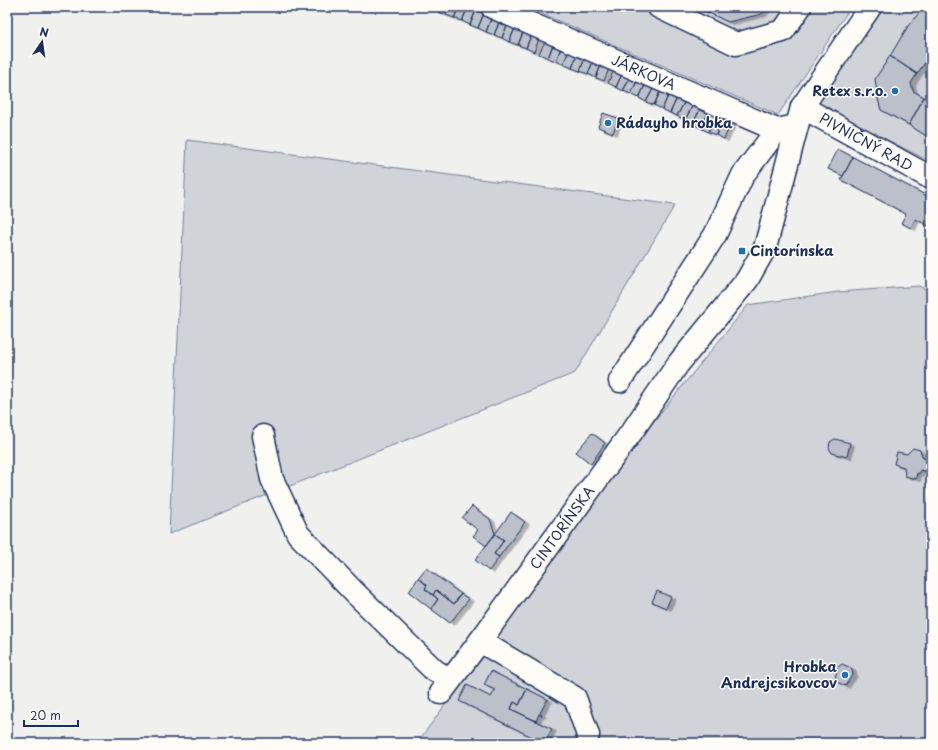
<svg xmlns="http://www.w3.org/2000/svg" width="938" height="750" font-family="'Playpen Sans',sans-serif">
<defs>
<filter id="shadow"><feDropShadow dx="4.5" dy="2.5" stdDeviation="0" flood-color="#0004"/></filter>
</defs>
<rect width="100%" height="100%" fill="#f0f0ee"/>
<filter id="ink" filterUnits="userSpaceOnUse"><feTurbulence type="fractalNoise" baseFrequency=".025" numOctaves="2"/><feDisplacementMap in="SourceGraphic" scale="8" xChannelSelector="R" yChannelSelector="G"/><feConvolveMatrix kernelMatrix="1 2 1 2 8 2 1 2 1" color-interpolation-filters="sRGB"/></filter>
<g filter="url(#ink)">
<!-- green -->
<path fill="#d0d3d8" stroke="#76819b" d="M526,7h325l-73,108z
M885,7h46v155l-115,-58z
M187,140l488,65 -100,168 -406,161z
M919,286l12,6v451h-514l237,-322 94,-116 90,-13z"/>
<!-- building -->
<path fill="#bbc0ca" stroke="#1b2f5e" filter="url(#shadow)" d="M440,7h9l-3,8 -8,-3z
M449,7h10l-5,11 -8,-3z
M459,7h9l-6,14 -8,-3z
M468,7l8,3 -6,15 -8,-4z
M697,7h70l-5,7 -34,8z
M924,7l7,3v47h-2l-12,17 -27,-18 18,-30z
M476,10l8,3 -6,15 -8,-3z
M484,13l8,3 -6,16 -8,-4z
M492,16l8,4 -6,15 -8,-3z
M500,20l8,3 -6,15 -8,-3z
M508,23l8,3 -7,16 -7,-4z
M516,26l8,4 -6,15 -9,-3z
M524,30l8,3 -6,15 -8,-3z
M532,33l8,3 -6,16 -8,-4z
M546,39l8,3 -6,16 -9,-4z
M554,42l8,3 -6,16 -8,-3z
M562,45l8,4 -7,15 -7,-3z
M570,49l8,3 -6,16 -9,-4z
M578,52l8,3 -6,16 -8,-3z
M586,55l8,4 -6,15 -8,-3z
M890,56l27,18 -6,9 2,8 11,6 -15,28 -28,-15 -3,-11 -3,-20z
M594,59l8,3 -6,16 -8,-4z
M602,62l8,4 -6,15 -8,-3z
M615,68l8,4 -7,15 -8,-4z
M623,72l8,3 -8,16 -7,-4z
M631,75l7,4 -7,15 -8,-3z
M638,79l8,4 -7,15 -8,-4z
M646,83l8,4 -8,15 -7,-4z
M654,87l7,3 -7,15 -8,-3z
M661,90l8,4 -7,15 -8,-4z
M669,94l8,4 -7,15 -8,-4z
M924,97l7,4v38l-22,-14z
M677,98l8,3 -8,15 -7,-3z
M685,101l8,4 -8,15 -8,-4z
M693,105l7,4 -7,15 -8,-4z
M700,109l8,4 -7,15 -8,-4z
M603,113l15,5 -5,15 -15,-6z
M708,113l8,3 -8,16 -7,-4z
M716,116l7,4 -7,15 -8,-3z
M723,120l8,4 -7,15 -8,-4z
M838,149l15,8 -10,19 -15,-7z
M853,157l78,41v29l-16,-8 -4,9 -10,-5 5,-9 -65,-34z
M592,433l13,10 -14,21 -15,-12z
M835,439l15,4 -3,14 -15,-4 -3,-5 1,-6z
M913,448l7,2 3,8 8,2v13l-11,-3 -1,4 -2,-1 -1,6 -11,-3 -1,-9 -10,-3 3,-12 10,2z
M472,506l18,13 5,15 -9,12 -13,-10 5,-6 -16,-12z
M511,512l14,10 -26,35 -5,-3 10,-14 -9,-6z
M495,534l9,6 -10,14 5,3 -10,14 -14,-11z
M426,568l35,26 -7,10 -18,-14 -3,5 -8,-6 2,-4 -9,-7z
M418,578l9,7 -2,4 13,10 -7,10 -22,-17z
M436,590l18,14 7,-10 8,5 -19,24 -19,-14 7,-10 -5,-4z
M657,591l14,6 -5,11 -14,-6z
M842,664l9,4 2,6 -8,12 -10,-5 2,-13z
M491,671l36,18 -8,16 -5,-3 -3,7 41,20 -8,14 -85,-42 8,-16 24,12 4,-7 -11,-5z
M527,689l22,11h-2l-7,13 2,3 -3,-2 -3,7 -25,-12 3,-7 5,3z"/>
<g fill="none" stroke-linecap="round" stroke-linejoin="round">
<!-- minor casing -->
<g stroke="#1b2f5e" stroke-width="25">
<g id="minor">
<path id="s1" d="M492,7l285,123 19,-4"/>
<path d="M659,7l77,37 47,-13 17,-24"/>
<path id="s2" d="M802,107l129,71"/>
<path d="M620,381l95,-146 28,-60 34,-45"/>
<path d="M263,436l9,43 26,55 56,58 80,78 16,10"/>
<path d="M480,641l95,57 13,37"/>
<path id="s3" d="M441,693l39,-52 153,-211 45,-66 69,-84 18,-32 37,-141 68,-100"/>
</g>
</g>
<!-- minor -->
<use href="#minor" stroke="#fdfcf7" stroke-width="22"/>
</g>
</g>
<!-- markers -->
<g fill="#1f6fb2" stroke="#fdfcf7" stroke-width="1.5">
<circle cx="895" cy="91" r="4"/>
<circle cx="608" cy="123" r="4"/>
<rect x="738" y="247" width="8" height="8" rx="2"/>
<circle cx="845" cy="675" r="4"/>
</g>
<g text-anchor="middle" stroke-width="3" stroke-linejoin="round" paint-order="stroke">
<!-- street labels -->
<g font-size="14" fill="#1b2f5e" stroke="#fdfcf7">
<text dy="5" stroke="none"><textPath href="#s1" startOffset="165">JÁRKOVA</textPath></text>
<text dy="5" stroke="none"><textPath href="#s2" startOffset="73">PIVNIČNÝ RAD</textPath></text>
<text dy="5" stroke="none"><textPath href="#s3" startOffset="205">CINTORÍNSKA</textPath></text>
</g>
<!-- poi labels -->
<g font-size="14" font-weight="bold" fill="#1b2f5e" stroke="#fdfcf7" text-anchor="end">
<text x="887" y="96">Retex s.r.o.</text>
<text x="616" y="128" text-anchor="start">Rádayho hrobka</text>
<text x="750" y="256" text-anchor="start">Cintorínska</text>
<text x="837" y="672">Hrobka<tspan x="837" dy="16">Andrejcsikovcov</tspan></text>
</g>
</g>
<!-- margin -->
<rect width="938" height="750" fill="none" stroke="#fdfcf7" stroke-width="24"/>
<rect x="12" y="12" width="914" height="726" fill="none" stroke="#1b2f5e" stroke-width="1.5" filter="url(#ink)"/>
<!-- north arrow -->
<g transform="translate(42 42) rotate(13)" stroke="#fdfcf7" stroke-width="3" paint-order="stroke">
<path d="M0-3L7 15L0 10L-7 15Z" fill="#1b2f5e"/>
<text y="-6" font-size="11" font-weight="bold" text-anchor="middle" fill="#1b2f5e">N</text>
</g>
<!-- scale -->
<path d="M24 720v6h54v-6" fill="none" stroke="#1b2f5e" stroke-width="2"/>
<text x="30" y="720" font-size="12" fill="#1b2f5e" stroke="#fdfcf7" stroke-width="3" paint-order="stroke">20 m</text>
</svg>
